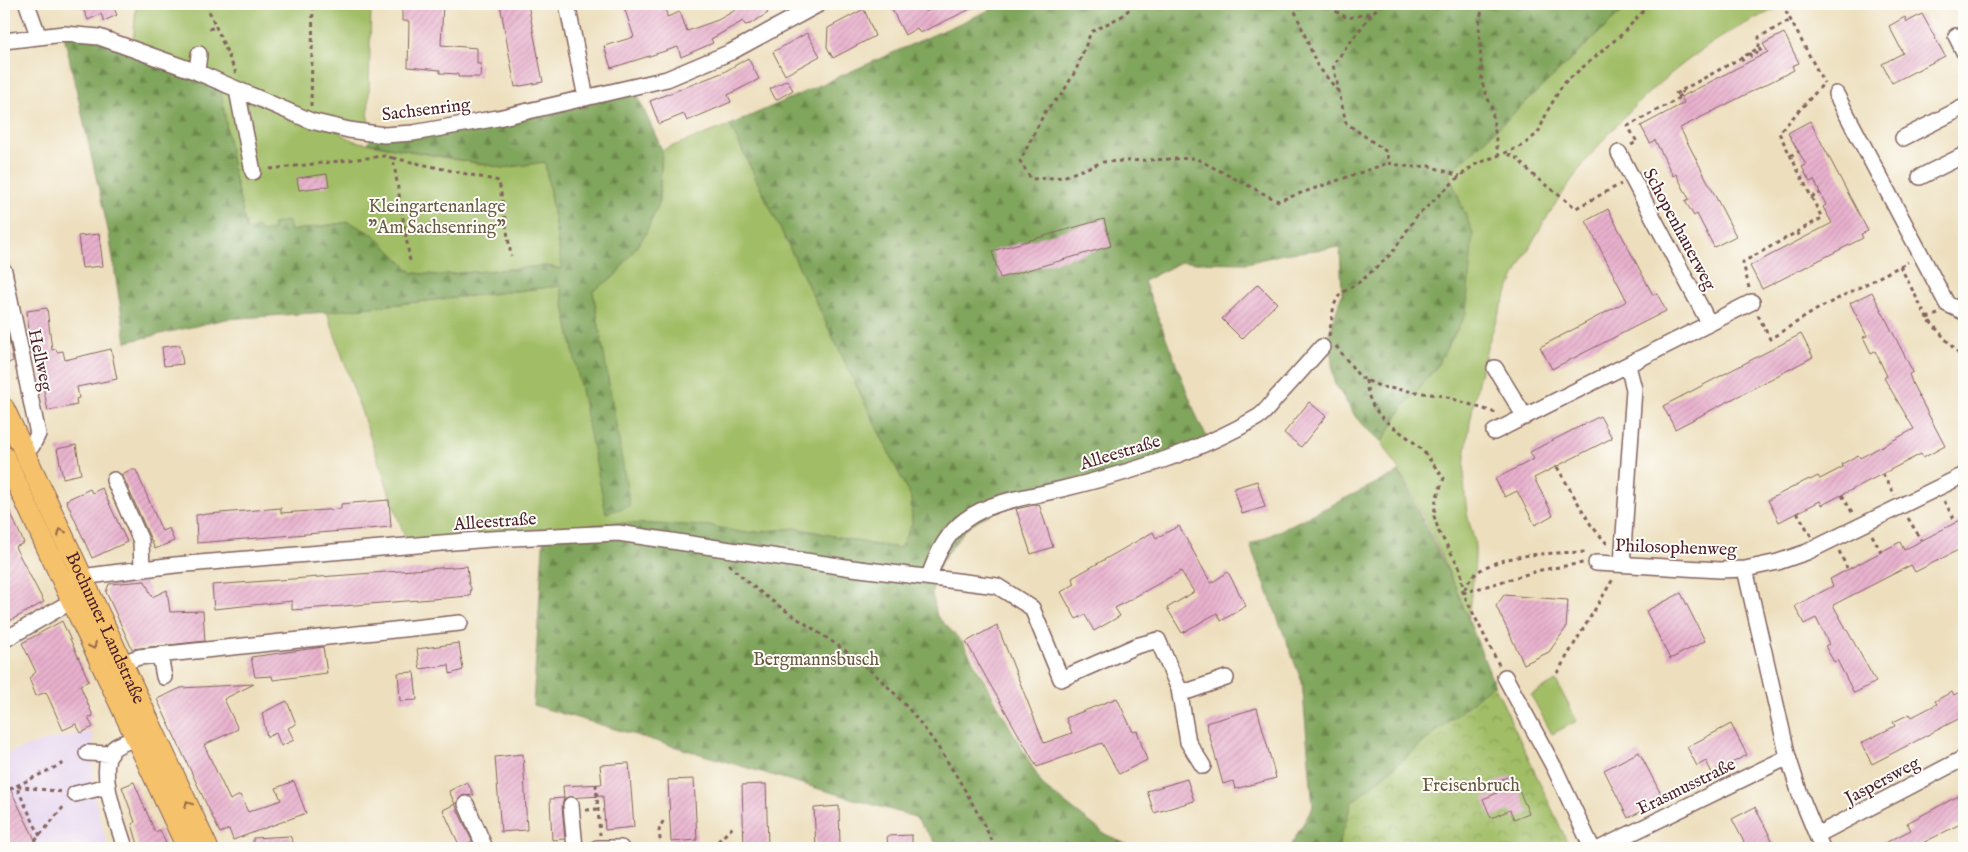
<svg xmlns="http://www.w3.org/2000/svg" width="1968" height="852" font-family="'IM FELL English',serif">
<defs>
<pattern id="forest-firs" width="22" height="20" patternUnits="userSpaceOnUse" patternTransform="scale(1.25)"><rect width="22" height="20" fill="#80a55b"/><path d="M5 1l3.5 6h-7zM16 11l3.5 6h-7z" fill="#6b864b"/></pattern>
<pattern id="park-crowns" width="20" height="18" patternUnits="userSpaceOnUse" patternTransform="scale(1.25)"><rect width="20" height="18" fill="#a1be66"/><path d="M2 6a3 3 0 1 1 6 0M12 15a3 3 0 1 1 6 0" fill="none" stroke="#859a54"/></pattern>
<pattern id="building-hatch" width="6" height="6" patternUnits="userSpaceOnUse" patternTransform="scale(1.25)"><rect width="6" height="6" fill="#e8b1cd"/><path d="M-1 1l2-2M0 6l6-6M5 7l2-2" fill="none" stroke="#c898b0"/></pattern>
</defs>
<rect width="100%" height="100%" fill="#fdfcf7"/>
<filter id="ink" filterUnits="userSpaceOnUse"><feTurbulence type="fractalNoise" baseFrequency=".02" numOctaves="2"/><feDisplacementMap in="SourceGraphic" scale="10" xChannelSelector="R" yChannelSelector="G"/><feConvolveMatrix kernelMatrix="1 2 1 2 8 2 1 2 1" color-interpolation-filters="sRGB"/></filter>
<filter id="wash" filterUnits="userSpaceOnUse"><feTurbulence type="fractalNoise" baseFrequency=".0096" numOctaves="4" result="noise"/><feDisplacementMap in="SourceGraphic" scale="20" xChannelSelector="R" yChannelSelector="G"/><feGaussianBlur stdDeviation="1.12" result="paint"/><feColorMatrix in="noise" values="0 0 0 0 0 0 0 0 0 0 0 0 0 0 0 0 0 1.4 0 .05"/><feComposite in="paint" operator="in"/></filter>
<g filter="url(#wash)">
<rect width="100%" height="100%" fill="#eddfbd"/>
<!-- built -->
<path fill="#e5d3f0" d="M93,732v60l15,56h-104v-94l43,-14z"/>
<!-- green -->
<path fill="#a1be66" stroke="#766e48" d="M136,4h235l-3,131 -33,-5 19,11 149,27 42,-6 17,107 -16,-3 -108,9 -25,-2 -64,-51 -58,9 -3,-10 -15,3v6l-14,3 -12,-3 -13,-54 -101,-131z
M1630,4h159c-131,49 -237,177 -288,304 -19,47 -30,100 -36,150 -2,16 0,48 4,64 2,8 6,17 6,26 1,23 -5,48 -7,71 -23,-60 -52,-122 -86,-177l20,-34 33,-39 14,-195z
M730,125l181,373 1,26 -12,24 -30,-4 -73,-16 -53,5 -32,-7 -95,-3 -211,18 -79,-229 233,-26 99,-83 3,-53z
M1556,681l21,40 -25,13 -21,-39z"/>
<!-- forest -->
<path fill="url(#forest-firs)" stroke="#656243" d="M1003,4h627l-181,170 24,59 -7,81 -31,55 -33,39 -20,34 -25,-23 -23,-37 -5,-48 13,-40 -2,-47 -57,7 -36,9 -66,-1 -37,19 56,144 14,23 -33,14 -116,33 -48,8 -35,15 -15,9 -26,35 -7,20 -2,12 5,22 26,27 80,143 62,48 29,14h-194l-25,-31 -382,-112 11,-174 73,-8 95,3 32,7 53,-5 73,16 30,4 12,-24 -1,-26 -181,-373z
M64,35h19l137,49 14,92 13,54 11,-3 2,5 13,-2 -1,-6 17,-3 2,10 58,-9 25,13 39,38 25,2 108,-9 16,3 -17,-107 -42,6 -135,-25 4,-7 263,-46 27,60 -3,53 -14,32 -30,41 -22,15 37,215 -24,7 -46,-227 -233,26 -101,7 -100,23 -17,-108z
M1399,472l57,116 38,96 -142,118 -14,46h-49l24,-41 -11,-125 -52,-137z"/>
<!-- park -->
<path fill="url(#park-crowns)" stroke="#766e48" d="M1494,684l76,164h-232l14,-46z"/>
<g id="blocks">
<!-- building -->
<path fill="url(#building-hatch)" d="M81,4h43l-10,4 3,7 -13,6 -3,-7 -13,6z
M406,4h37l-2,41 36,3v16h4l-1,13h-22v-3l-18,-1v-3l-32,-3 1,-46h-7v-13h4z
M500,4h28l15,78 -28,5z
M623,4h43l1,13 13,-5 7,19 31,-11 28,-16h17l5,9 -18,11 -5,1 -2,-4 -32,18 2,4 -32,14 -3,-10 -67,21 -7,-22 30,-9z
M889,4h33l3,8 18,-8h38l-61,29 -3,-5 -12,7z
M864,9l11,27 -42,22 -6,-11 1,-19z
M1922,14l23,42 -53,27 -10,-19 21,-11 -14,-27 16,-9 2,5z
M807,33l13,23 -35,19 -12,-23z
M1784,33l15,30 -7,3 2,4 -114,58 56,108 -22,11 -17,-33 -3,2 -9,-15 4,-2 -13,-25 -3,2 -18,-36 -5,3 -9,-17 43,-23 -3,-6 87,-45 -5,-8z
M748,58l11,21 -31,16 3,7 -44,19 -3,-7 -25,10 -9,-23 74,-29z
M787,80l6,10 -17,10 -6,-11z
M1810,121l58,110 -7,3 2,4 -101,51 -12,-23 82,-43 -9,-16 3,-2 -12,-25 -4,2 -8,-15 4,-2 -18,-32z
M327,174l2,12 -30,4 -2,-12z
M1608,209l45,86 4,-2 9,18 -114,58 -12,-22 87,-46 -41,-80z
M1104,219l7,27 -111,32 -8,-27z
M99,234l4,32 -21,2 -4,-32z
M1258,284l19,19 -35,36 -20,-20z
M1872,292l41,80 -4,2 4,11 32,61 -22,12 -2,-4 -99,51 -2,-4 -41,21 -11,-22 41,-21 1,1 8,-4 2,3 23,-12 -1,-3 16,-9 2,3 54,-29 -30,-51 3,-2 -12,-25 -4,2 -8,-16 4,-1 -17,-33z
M47,308l5,42 4,-1 1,3 6,-1 2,9 46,-11 6,30 -40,8 2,11 -3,1 1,6 -29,6 -12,-60 -5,2 -5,-21h3l-2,-21z
M1801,334l12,23 -138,72 -12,-23z
M8,335l5,26 -9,4v-29z
M180,345l3,19 -19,2 -2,-19z
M1309,402l17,14 -25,31 -17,-14z
M1600,416l12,22 -78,40 19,37 -18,10 -18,-34 -12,6 -10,-18 39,-20 -4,-7z
M76,445l5,29 -18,4 -6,-29z
M130,470h6l26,61 7,-3 5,13 -19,8 -33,-75z
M1257,481l8,26 -23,7 -8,-26z
M102,488l25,54 -35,16 -26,-58 24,-11 2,4z
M4,498l20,45 -9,4 29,55 -40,22v-32l4,-3 -4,-9z
M389,500l2,27 -194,16 -1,-28 85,-7v5l60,-4v-5z
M1039,504l14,43 -22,7 -15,-45z
M1964,518v29l-49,25 -4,-7 -78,40 43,77 -22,11 -17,-33 -3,2 -9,-16 4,-2 -13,-26 -12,6 -9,-18 38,-20 -3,-7 51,-27 19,-10 4,8z
M1179,526l32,57 17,-11 18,34 -25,15 -4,-8 -35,20 -15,-25 27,-16 -13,-21 -66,37 5,8 -26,15 -9,-16 -9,4 -15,-27 14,-8 -3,-6 81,-46 3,6z
M467,566l2,19 2,2 -1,9 -178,14v-9l-78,8 -2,-24z
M145,581l7,16 15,-7 3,22 33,-1 2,30 -73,8 -26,-57 3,-8z
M1681,593l24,48 -35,18 -24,-48z
M1504,595l64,5 -2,28 -17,24 -25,12 -28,-58z
M62,621l27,60 -9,4 13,31 -5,2 5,9 -12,6 -5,-9 -13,6 -17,-38 -10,4 -7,-18 7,-6 -14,-29z
M997,625l47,118 28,-10 -6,-15 51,-20 16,34 4,-1 10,29 -28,14 -17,-31 -65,24 -71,-125z
M459,643l4,27 -13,4 -1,-9 -29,4 -3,-20z
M323,647l4,26 -54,7 -1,-4 -17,1 -4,-20z
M414,672l3,28 -17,1 -2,-28z
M254,684l-30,15 14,30 -34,16 26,55 10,-5 8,17 33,-12 -5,-12 18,-7 12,32 -73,27 -4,-11 -9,4 -63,-134 24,-11z
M1964,690v26l-92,48 -11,-21 34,-17 -2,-4 17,-8 2,3 25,-13 -2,-3 9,-5 8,-4 2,3z
M287,701l9,23 -8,4 6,12 -13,6 -5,-13 -9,4 -5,-24z
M1257,708l19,70 -41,11 -2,-8 -10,3 -17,-61z
M1731,724l16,31 -35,18 -6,-12 -9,5 -10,-19z
M1639,752l25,48 -36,18 -24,-48z
M523,754l4,76 -26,2 -6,-75z
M629,763l5,64 -29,3 -2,-34 -39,2 -1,-12 39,-2 -2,-19z
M1512,775l17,38 -15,6 -4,-9 -19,8 -8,-19 14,-6 -4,-10z
M4,776l18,37 17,35h-35z
M694,779l3,61 -26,2 -3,-62z
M1187,779l7,22 -40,12 -7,-22z
M134,782l21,50 5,-2 8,18h-29l-7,-24 3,-2 -13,-35z
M467,782l7,13 -12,1 -7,8 17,37 -12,6 -17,-37 12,-6 -6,-13z
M766,784l2,63 -24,1 -2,-63z
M1964,793v29l-51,26h-38l36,-18 -4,-7z
M564,798l-2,8 3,33 -13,1 -2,-41z
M839,806l1,42h-24l-2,-40z
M1755,807l21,41h-29l-15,-29z
M912,835v13h-24l-1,-12z
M290,836l6,12h-43v-10z"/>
</g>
</g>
<g filter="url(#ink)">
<use href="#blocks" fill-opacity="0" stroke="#83625e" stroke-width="1"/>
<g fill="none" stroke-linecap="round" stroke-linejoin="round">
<!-- minor casing -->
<g stroke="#83625e" stroke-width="18">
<path id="minor" d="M27,4l11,31
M567,4l19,94
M1956,36l8,16
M4,41l60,-7 35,3 98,35 114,49 38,9 35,5 29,-2 85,-15 169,-39 64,-27 88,-48
M197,72l2,-18
M237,90l16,82
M1836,94l111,210 17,8
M1903,138l61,-31
M1619,153l90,170
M1920,177l44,-22
M4,271l34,163 -6,12 -7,6
M1495,368l30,49
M1494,432l258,-130
M114,480l27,61 1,28
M1596,563l124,7 25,-1 33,-7 29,-10 157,-77
M1622,564l12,-175 -6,-23
M1745,569l43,188 13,40 21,51
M929,577c7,-22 17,-43 36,-57 27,-20 65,-23 97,-31 66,-16 137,-37 196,-72 7,-4 13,-13 18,-19 16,-17 31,-34 46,-51
M73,578l102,-13 315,-26 128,-6 234,35 145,18 35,22 29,71 75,-33 22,-6 21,49 10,2 37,-13
M4,640l75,-43
M160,655l4,22
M122,663l17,-6 321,-34
M1505,677l50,92 37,79
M1179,689l9,53 15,24
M87,753l24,1
M75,794l33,-8
M466,804l19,44
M571,805l4,43
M1817,835l147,-77
M125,848c-6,-22 -31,-81 -11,-100 5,-4 15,-7 21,-10
M597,848h24
M1601,848l187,-91"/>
</g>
<!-- major casing -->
<g stroke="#83625e" stroke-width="22">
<g id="major">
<path id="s1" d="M4,408l204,440"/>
<path d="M4,456l183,392"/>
</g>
</g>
<!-- path -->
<path stroke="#83625e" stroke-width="3" stroke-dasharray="4 4" stroke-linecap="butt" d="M206,4l30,69
M1135,4l-13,12 -31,16 -15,38 -14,24 -16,16 -26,51 11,18 32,-2 40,-15 92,-4 83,43 110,-38
M1292,4l25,61 21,26
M1333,4l1,6 13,8 25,-5
M1383,4l-10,8 -40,53 13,58 41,29 1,11 22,4 19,-1 31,10
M1483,4l-4,21 3,58 10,26 6,46
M1782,4l42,79
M209,29l7,-2
M1759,48l4,7
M1749,53l2,3 6,-3 -2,-3
M1741,58l4,6
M1677,97l6,-3 -2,-3
M311,106l2,-102
M1631,145l6,-3 -9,-16 50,-27 -3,-5 84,-46v-11l32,-17
M1508,154l9,4 18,19 41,31 45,-24
M1790,156l9,-5
M393,158l106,23 12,75
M270,169l114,-13 9,2 17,103
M1811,197l9,-4
M1797,232l5,7
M1900,266l27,52
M1749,288l-6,-26 79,-44 -43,-85 45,-50
M1938,314l-11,4 37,42
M1758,315l12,24 46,-29 92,-48
M1329,336l5,-31 6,-11 21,-13 31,-28 24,-36 44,-41 14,-11 48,-19 16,-13 10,-23 15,-26 58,-49 29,-31
M1336,346l24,31 21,10 63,9 52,17
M1366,380c3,41 31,45 54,68 9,9 16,21 24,30l-8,21 -2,17 5,16 22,38 2,23c2,-4 4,-10 7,-13 20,-28 86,-27 117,-28
M1557,467l34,58 17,20
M1883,474l12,21
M1842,495l11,19
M1944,501l12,21
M1797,512l14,24
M1908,518l13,22
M1872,535l9,17
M1839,551l8,17
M729,564c38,40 88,64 131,98 63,50 100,116 136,186
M1499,665l-36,-72 78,-23 42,-7
M1557,673l56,-94
M596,784l4,51
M10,789l6,-3 46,6
M586,810l12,-1
M40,836l-24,-50 48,-23
M35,841l30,-36
M661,848l-2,-18 5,-11
M714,848l1,-4 20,-19
M808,848h1"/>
<!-- minor -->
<use href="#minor" stroke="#fff" stroke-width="15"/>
<!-- major -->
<use href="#major" stroke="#f5c16b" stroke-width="20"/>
</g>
<!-- one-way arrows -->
<defs><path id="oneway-chevron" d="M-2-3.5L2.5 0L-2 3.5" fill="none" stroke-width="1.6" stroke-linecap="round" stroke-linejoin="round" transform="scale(1.25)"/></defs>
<g stroke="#976848">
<use href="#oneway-chevron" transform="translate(61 532) rotate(-115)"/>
<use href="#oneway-chevron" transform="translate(93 646) rotate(65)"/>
<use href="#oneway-chevron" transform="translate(188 804) rotate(-115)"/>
</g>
</g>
<g text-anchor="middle" stroke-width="4" stroke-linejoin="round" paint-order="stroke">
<!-- street labels -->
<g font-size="18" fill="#4a1f2b" stroke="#fdfcf7">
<text transform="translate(426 109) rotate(-7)" y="6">Sachsenring</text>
<text transform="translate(1680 229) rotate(62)" y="6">Schopenhauerweg</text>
<text transform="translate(41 360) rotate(78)" y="6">Hellweg</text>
<text transform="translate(1120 452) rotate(-17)" y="6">Alleestraße</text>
<text transform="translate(495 521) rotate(-4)" y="6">Alleestraße</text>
<text transform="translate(1676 547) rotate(2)" y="6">Philosophenweg</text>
<text dy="6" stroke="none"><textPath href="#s1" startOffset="242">Bochumer Landstraße</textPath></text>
<text transform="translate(1882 780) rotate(-28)" y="6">Jaspersweg</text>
<text transform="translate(1686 786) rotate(-26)" y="6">Erasmusstraße</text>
</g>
<!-- park labels -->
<g font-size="18" fill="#685740" stroke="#fdfcf7">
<text x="437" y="212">Kleingartenanlage<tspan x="437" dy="21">"Am Sachsenring"</tspan></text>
<text x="816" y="665">Bergmannsbusch</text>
<text x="1471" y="791">Freisenbruch</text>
</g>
</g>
<!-- margin -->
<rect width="1968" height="852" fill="none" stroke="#fdfcf7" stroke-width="20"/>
</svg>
